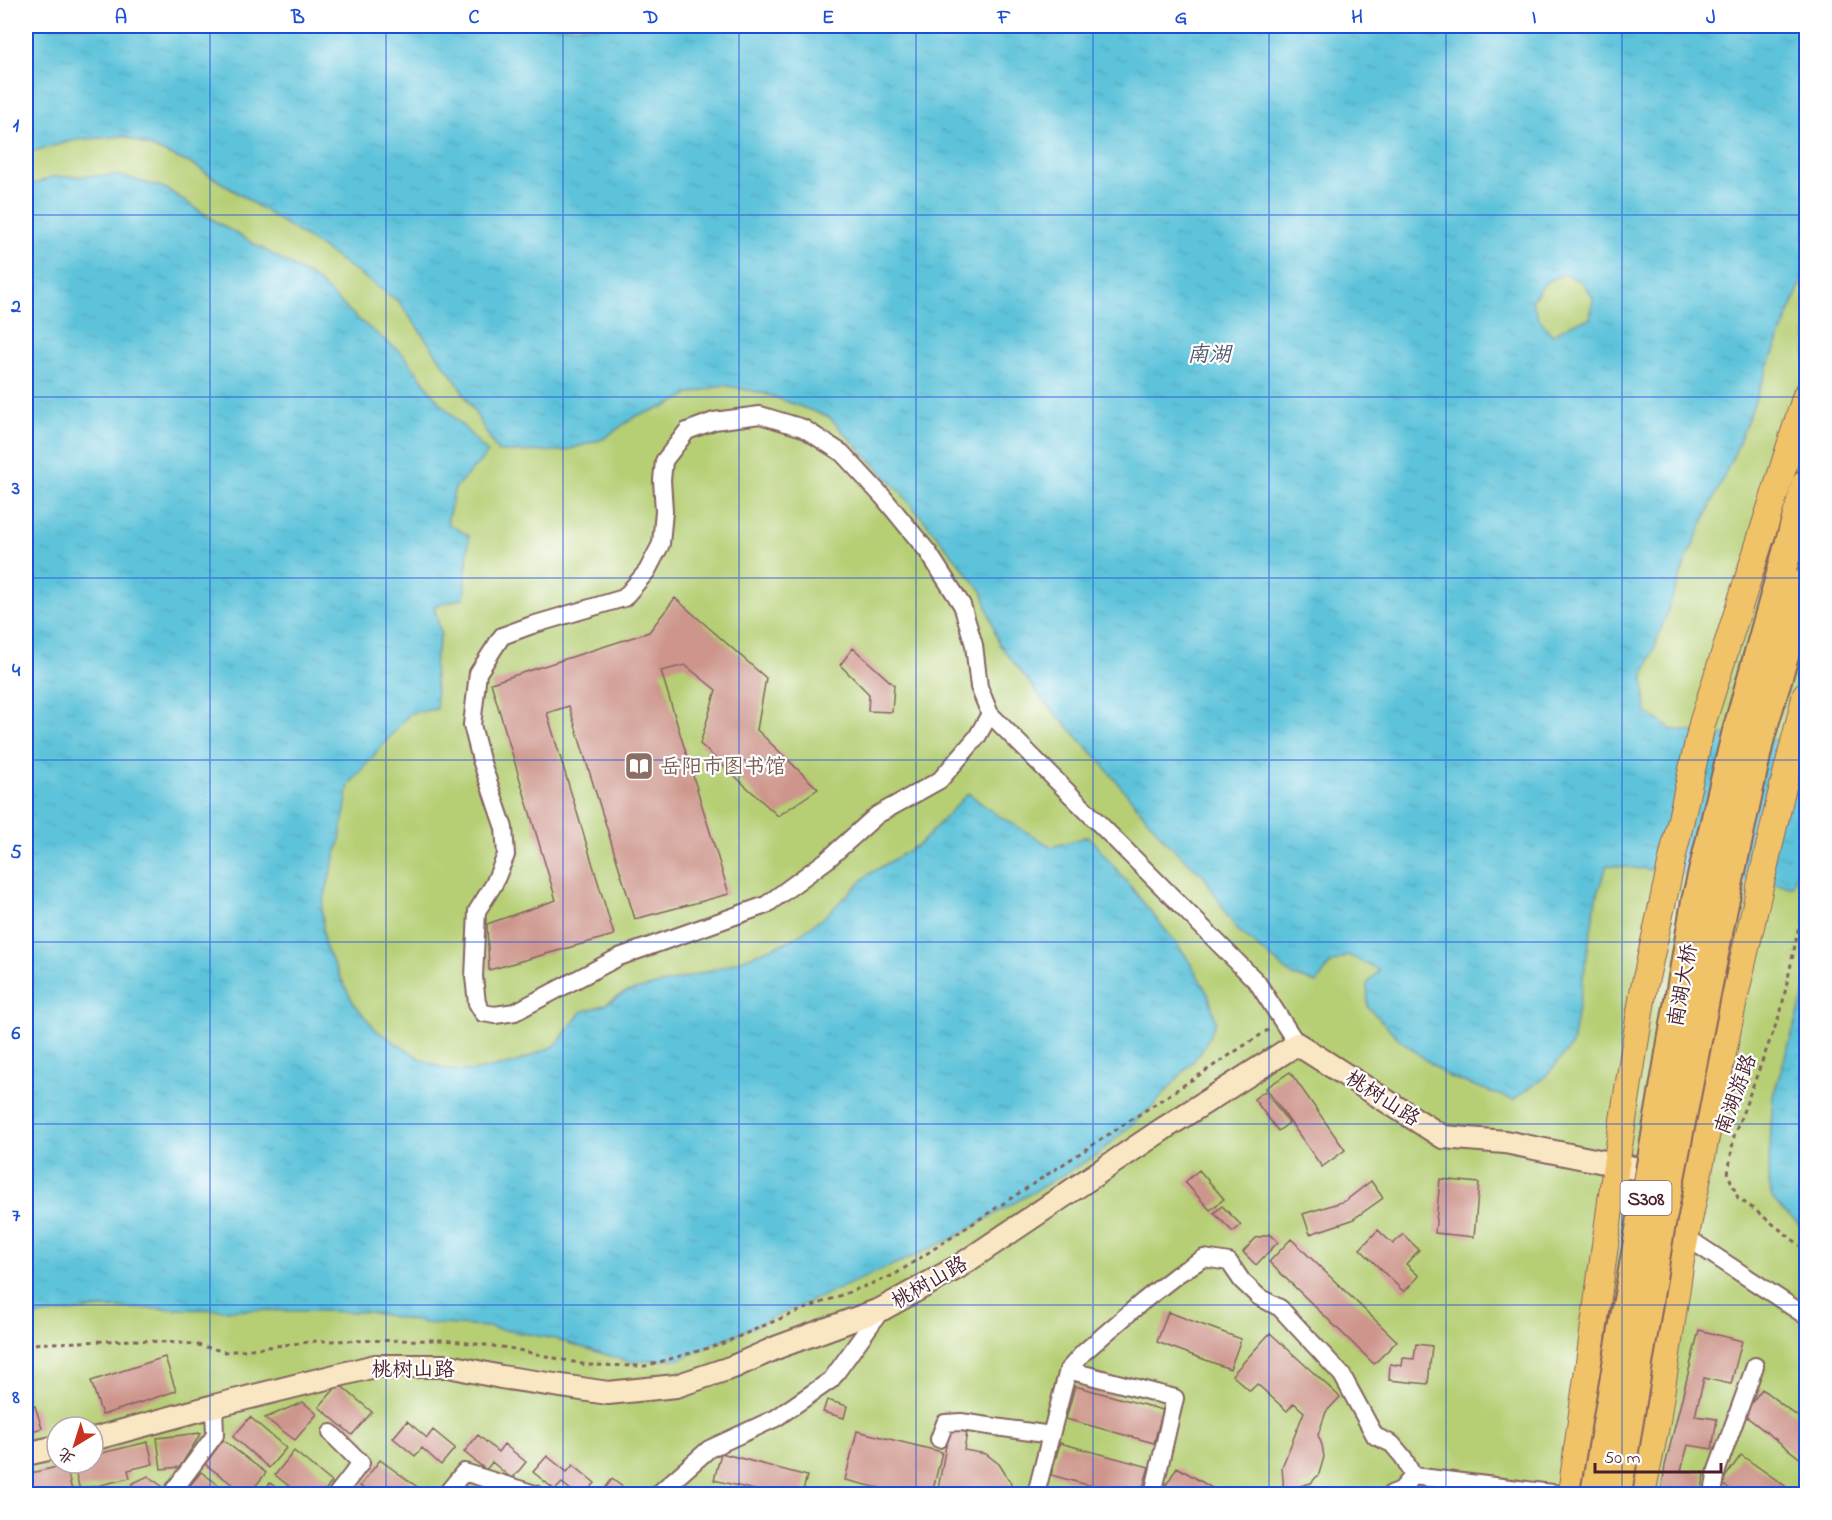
<svg xmlns="http://www.w3.org/2000/svg" width="1832" height="1520" font-family="'Indie Flower','LXGW WenKai TC',sans-serif">
<defs>
<pattern id="water-ripples" width="26" height="14" patternUnits="userSpaceOnUse" patternTransform="scale(1.5)"><rect width="26" height="14" fill="#5dc3da"/><path d="M2 4q2-2 4 0t4 0M15 11q2-2 4 0t4 0" fill="none" stroke="#52a7bb"/></pattern>
</defs>
<rect width="100%" height="100%" fill="#fff"/>
<filter id="ink" filterUnits="userSpaceOnUse"><feTurbulence type="fractalNoise" baseFrequency=".0167" numOctaves="2"/><feDisplacementMap in="SourceGraphic" scale="12" xChannelSelector="R" yChannelSelector="G"/><feConvolveMatrix kernelMatrix="1 2 1 2 8 2 1 2 1" color-interpolation-filters="sRGB"/></filter>
<filter id="wash" filterUnits="userSpaceOnUse"><feTurbulence type="fractalNoise" baseFrequency=".008" numOctaves="4" result="noise"/><feDisplacementMap in="SourceGraphic" scale="24" xChannelSelector="R" yChannelSelector="G"/><feGaussianBlur stdDeviation="1.35" result="paint"/><feColorMatrix in="noise" values="0 0 0 0 0 0 0 0 0 0 0 0 0 0 0 0 0 1.4 0 .05"/><feComposite in="paint" operator="in"/></filter>
<g filter="url(#wash)">
<rect width="100%" height="100%" fill="#ece3c3"/>
<!-- green -->
<path fill="#b6cf75" stroke="#807750" stroke-width="1.5" fill-rule="evenodd" d="M26,26h1780v1468h-1780zM57,1427h36v36h-36z"/>
<!-- water -->
<path fill="url(#water-ripples)" stroke="#547182" stroke-width="1.5" fill-rule="evenodd" d="M26,26h1780v244l-71,182 -50,111 -41,113 2,36 27,18 133,13v90l-13,53 -186,-21 -10,29 -25,151 -26,31 -33,24 -66,-24 -48,-37 -31,-32 -1,-23 12,-14 -31,-15 -19,10 -12,18 -24,-7 -58,-48 -31,-52 -35,-31 -71,-86 -55,-59 -44,-56 -17,-53 -83,-101 -70,-73 -66,-24 -40,-8 -33,9 -23,12 -31,10 -33,23 -39,12 -66,1 -40,-68 -59,-82 -78,-55 -127,-82 -70,-29 -48,4 -50,13zM1564,274l18,8 11,16 -3,21 -17,4 -21,12 -14,-18 -6,-17 14,-18z
M118,175l47,13 53,35 97,56 43,40 46,36 33,44 51,54 -33,35 -8,35 22,13 -5,62 -30,8 7,28 -7,30 3,45 -27,4 -61,72 -9,56 -8,26 -10,41 2,36 29,58 24,29 44,28 27,11 24,1 43,-8 41,-18 25,-33 23,-7 22,-13 48,-11 54,-16 63,-25 34,-24 44,-42 51,-30 48,-51 26,20 58,34 36,-11 35,41 64,80 22,39 7,26 -14,29 -49,55 -56,49 -143,83 -274,121 -50,3 -75,-23 -66,-12 -65,-4 -55,-11 -268,-4 -75,9v-1129l25,-11z
M1806,988v241l-23,-18 -11,-13 -4,-19 5,-83z"/>
<g id="blocks">
<!-- building -->
<path fill="#cd958b" d="M675,598l91,80 -9,52 61,59 -40,27 -78,-72 16,-54 -31,-25 -24,6 68,223 -94,25 -66,-213 -22,7 67,222 -125,35 -2,-46 69,-24 -65,-217 158,-51z
M853,648l41,37 -2,27 -24,-1 1,-17 -29,-29z
M1290,1072l55,78 -23,17 -56,-79z
M1265,1091l24,32 -11,8 -24,-32z
M1199,1170l25,29 -14,11 -25,-28z
M1440,1179l39,4 -5,54 -39,-4z
M1371,1181l12,17 -31,22 -42,14 -7,-20 42,-13z
M1222,1206l19,19 -8,7 -19,-19z
M1378,1230l15,14 10,-10 16,16 -13,14 13,12 -15,16 -44,-43z
M1270,1234l8,8 -22,23 -13,-13 13,-14z
M1291,1239l106,102 -23,23 -105,-102z
M1168,1312l73,27 -11,30 -73,-27z
M1699,1330l43,11 -11,43 -27,-6 -9,38 22,3 -5,30 -24,-4 -7,26 23,1 -2,22h-41l4,-28z
M1270,1333l70,64 -14,15 -8,23 4,10 2,12 -5,17 -8,9 -11,3 2,8h-18l-2,-27 22,-55 -10,-9 -7,8 -30,-27 -7,7 -18,-16z
M1416,1344l16,2 -4,38 -39,-4 1,-16 12,2 1,-8 11,1z
M165,1357l11,34 -74,24 -11,-34z
M339,1384l33,28 -20,23 -33,-28z
M1075,1386l88,24 -9,33 -88,-24z
M1762,1389l44,34v40l-63,-49z
M827,1400l20,6 -3,12 -21,-6z
M303,1402l14,12 -22,26 -30,-22z
M35,1406l7,22 -16,5v-24z
M250,1417l36,31 -17,20 -36,-31z
M407,1421l20,17 6,-8 22,18 -14,17 -19,-17 -7,8 -22,-18z
M949,1429l18,3 -3,18 22,4 13,10 12,19 -2,11h-72z
M857,1431l85,21 -10,42h-27l-60,-14z
M201,1433l-21,34 -19,2 -4,-31z
M478,1435l20,17 6,-8 22,18 -14,17 -20,-17 -6,8 -22,-18z
M223,1440l43,33 -17,21h-4l-40,-30z
M148,1442l5,22 -25,6 2,8 -50,12 -7,-27h20v-8z
M1060,1443l89,24 -8,27h-20l-70,-19z
M294,1451l38,31 -10,12h-23l-24,-19z
M721,1453l86,23 -5,18h-32l-56,-14z
M1741,1455l44,31 -6,8h-42l-16,-11z
M547,1456l20,16 6,-7 22,18 -10,11h-9l-14,-11 -7,7 -22,-18z
M380,1460l47,34h-55l-12,-8z
M66,1465l6,26 -12,3h-34v-20z
M1177,1467l45,27h-41l-15,-9z
M201,1472l30,22h-48z
M148,1476l15,11 -5,7h-34l9,-11z
M612,1479l20,15h-31z
M270,1483l15,11h-25z"/>
</g>
</g>
<g filter="url(#ink)">
<use href="#blocks" fill-opacity="0" stroke="#836460" stroke-width="1.5"/>
<g fill="none" stroke-linecap="round" stroke-linejoin="round">
<!-- street casing -->
<g stroke="#836460" stroke-width="20">
<path id="street" d="M990,714l-13,23 -37,43 -63,35 -50,45 -61,45 -147,52 -104,55 -20,3 -12,-2 -6,-10 -3,-26 3,-66 17,-27 12,-29 -2,-27 -23,-68 -9,-35 6,-52 24,-37 30,-11 92,-27 23,-27 14,-27 3,-33 -2,-31 2,-19 23,-30 27,-10 46,-6 43,13 39,25 41,44 45,55 34,53 12,40 5,42 11,27 267,268 40,62
M1686,1237l120,79
M1068,1370l107,28 -22,96
M331,1433l30,30 -24,31
M939,1439l6,-16 16,-1 90,13 17,-65 15,-17 59,-51 36,-28 26,-16 25,4 13,19 17,16 21,11 62,67 33,61 17,8 11,13 10,19 147,18
M171,1494l44,-59 -1,-29
M446,1494l18,-22 71,22
M658,1494l51,-45 67,-31 55,-38 51,-71
M1036,1494l15,-59
M1391,1494l10,-4 12,-14
M1713,1494l4,-24 38,-104"/>
</g>
<!-- secondary casing -->
<g stroke="#836460" stroke-width="26">
<path id="secondary" d="M93,1439l121,-33 161,-40h74l52,11 107,16 68,-7 57,-19 45,-20 104,-38 76,-42 205,-138 134,-85 146,93 62,5 159,32
M26,1454l31,-7"/>
</g>
<!-- primary casing -->
<g stroke="#836460" stroke-width="28">
<path id="primary" d="M1571,1494l45,-329 28,-178 58,-263 104,-329
M1642,1494l15,-73 24,-161 51,-251 48,-210 26,-105"/>
</g>
<!-- highway casing -->
<g stroke="#836460" stroke-width="32">
<path id="highway" d="M1696,901l40,-166 70,-251
M1723,908l37,-171 46,-155"/>
</g>
<!-- path -->
<path stroke="#836460" stroke-width="3" stroke-dasharray="4.5 4.5" stroke-linecap="butt" d="M1806,893l-25,118 -47,125 -6,38 10,24 17,12 51,40
M26,1344l109,-4 59,4 32,8 91,-11 127,-1 65,8 78,17 58,1 74,-21 65,-28 110,-42 374,-245"/>
<!-- street -->
<use href="#street" stroke="#fff" stroke-width="16"/>
<!-- secondary -->
<use href="#secondary" stroke="#f9e7c3" stroke-width="22"/>
<!-- primary -->
<use href="#primary" stroke="#f0c369" stroke-width="26"/>
<!-- highway -->
<use href="#highway" stroke="#f0c369" stroke-width="28"/>
<!-- highway-bridge casing -->
<g stroke="#836460" stroke-width="32" stroke-linecap="butt">
<path id="highway-bridge" d="M1595,1494l101,-593
M1617,1494l43,-265 63,-321"/>
</g>
<!-- highway-bridge -->
<use href="#highway-bridge" stroke="#f0c369" stroke-width="28"/>
</g>
</g>
<!-- grid -->
<path fill="none" stroke="#1d4ed8" stroke-width="1.5" stroke-opacity="0.55" d="M210,26v1468M386,26v1468M563,26v1468M739,26v1468M916,26v1468M1093,26v1468M1269,26v1468M1446,26v1468M1622,26v1468M26,215h1780M26,397h1780M26,578h1780M26,760h1780M26,942h1780M26,1124h1780M26,1305h1780"/>
<!-- icons -->
<defs>
<g id="library-square" transform="scale(1.5)"><rect x="-9" y="-9" width="18" height="18" rx="4" fill="#8d6e63" stroke="#fff"/><path d="M-6-4Q-3-5.5-.7-3.5V5Q-3 3-6 4ZM6-4Q3-5.5 .7-3.5V5Q3 3 6 4Z" fill="#fff"/></g>
</defs>
<g fill-rule="evenodd">
<use href="#library-square" x="639" y="766"/>
</g>
<g text-anchor="middle" stroke-width="4.5" stroke-linejoin="round" paint-order="stroke">
<!-- shield labels -->
<rect fill="#fff" stroke="#80626b" stroke-width="1.5" x="1620.5" y="1181" width="51" height="34" rx="4.5"/>
<g font-size="20" font-weight="bold" fill="#4a1f2b">
<text x="1646" y="1205">S308</text>
</g>
<!-- education labels -->
<g font-size="21" fill="#785e54" stroke="#fff" text-anchor="start">
<text x="660" y="773">岳阳市图书馆</text>
</g>
<!-- street labels -->
<g font-size="21" fill="#4a1f2b" stroke="#fff">
<text transform="translate(1682 985) rotate(-80)" y="7">南湖大桥</text>
<text transform="translate(1735 1094) rotate(-70)" y="7">南湖游路</text>
<text transform="translate(1383 1098) rotate(33)" y="7">桃树山路</text>
<text transform="translate(929 1282) rotate(-30)" y="7">桃树山路</text>
<text x="413" y="1376">桃树山路</text>
</g>
<!-- water labels -->
<g font-size="22" font-style="italic" fill="#515868" stroke="#fff">
<text x="1209" y="361">南湖</text>
</g>
</g>
<!-- margin -->
<rect width="1832" height="1520" fill="none" stroke="#fff" stroke-width="66"/>
<!-- north arrow -->
<g transform="translate(75 1445) rotate(218)"><circle r="28" fill="#ffffff" stroke="#b7a5aa" stroke-width="1.5"/>
<path d="M0-4.5L10 22L0 15L-10 22Z" fill="#c8321e"/>
<text y="-9" font-size="16" font-weight="bold" text-anchor="middle" fill="#4a1f2b">北</text>
</g>
<!-- scale -->
<path d="M1595 1463v9h126v-9" fill="none" stroke="#4a1f2b" stroke-width="3"/>
<text x="1604" y="1463" font-size="18" fill="#4a1f2b" stroke="#ffffff" stroke-width="4.5" paint-order="stroke">50 m</text>
<rect x="33" y="33" width="1766" height="1454" fill="none" stroke="#1d4ed8" stroke-width="2"/>
<g font-size="20" text-anchor="middle" font-weight="bold" fill="#1d4ed8">
<text x="121" y="23">A</text>
<text x="298" y="23">B</text>
<text x="474" y="23">C</text>
<text x="651" y="23">D</text>
<text x="828" y="23">E</text>
<text x="1004" y="23">F</text>
<text x="1181" y="23">G</text>
<text x="1357" y="23">H</text>
<text x="1534" y="23">I</text>
<text x="1711" y="23">J</text>
<text x="16" y="131">1</text>
<text x="16" y="312">2</text>
<text x="16" y="494">3</text>
<text x="16" y="676">4</text>
<text x="16" y="858">5</text>
<text x="16" y="1039">6</text>
<text x="16" y="1221">7</text>
<text x="16" y="1403">8</text>
</g>
</svg>
